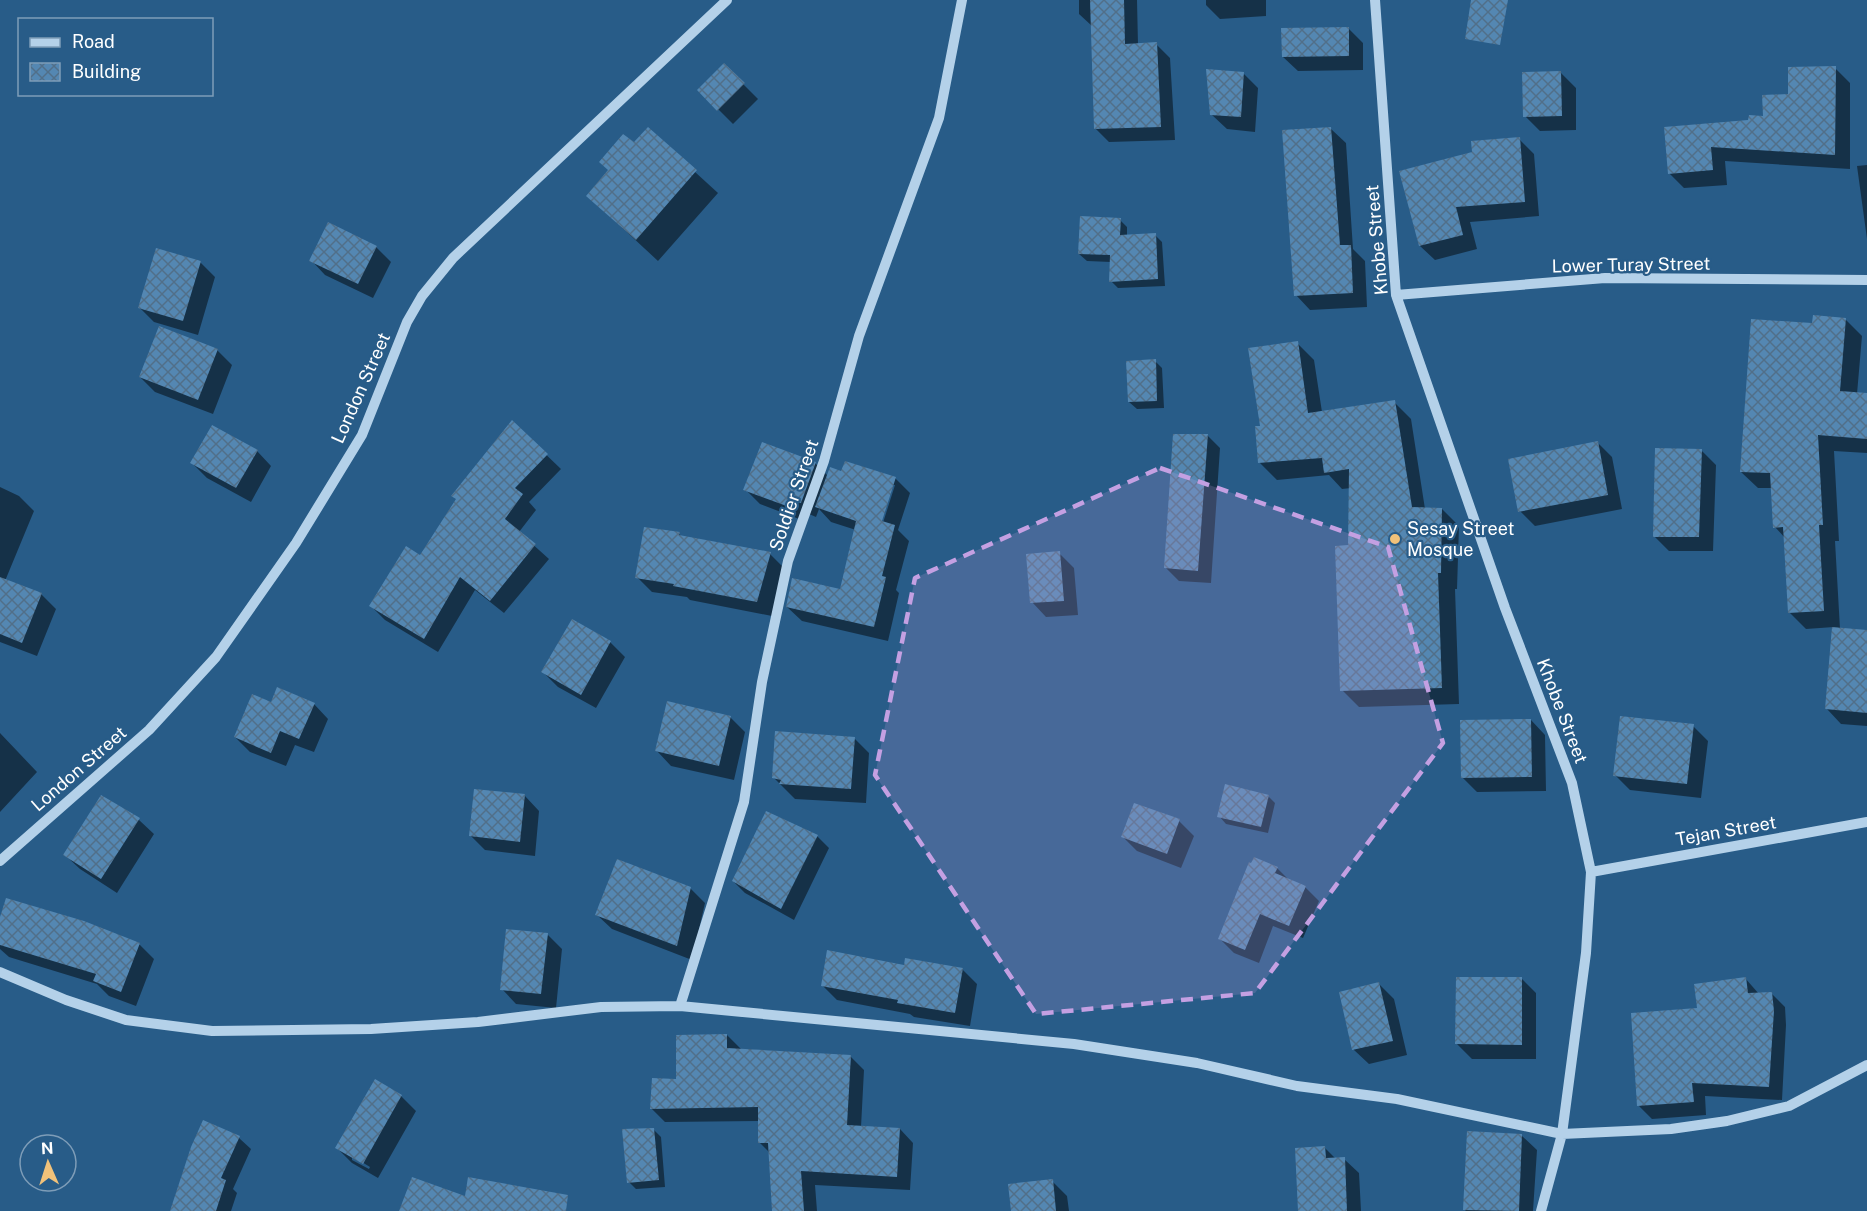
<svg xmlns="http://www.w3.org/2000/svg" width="1867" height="1211" font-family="'Public Sans',sans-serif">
<defs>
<pattern id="building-cross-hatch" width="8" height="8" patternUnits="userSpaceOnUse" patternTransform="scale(1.5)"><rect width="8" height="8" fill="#5487b2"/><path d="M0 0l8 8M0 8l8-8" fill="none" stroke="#516f89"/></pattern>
</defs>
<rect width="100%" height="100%" fill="#285c88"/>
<!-- shadow -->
<path fill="#0007" fill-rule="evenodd" d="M1079,0h58l1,45 18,-1 14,14 5,82 -66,2 -14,-14 -3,-102 -13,-12z
M1206,0h60v16l-46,3 -14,-14z
M1348,28l15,15v27l-65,1 -15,-14z
M724,65l34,34 -25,25 -34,-34z
M1835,68l15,15v86l-125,-8 2,24 -43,3 -15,-15 81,-52 14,-4 25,-21z
M1243,73l15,15 -3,44 -28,-3 -15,-14z
M1561,73l15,15v42l-36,1 -15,-15z
M648,129l70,64 -60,68 -70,-65z
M1331,129l15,14 7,106 12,12 2,46 -57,3 -14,-15z
M1519,139l15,15 5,62 -69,6 7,27 -42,11 -15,-14z
M1867,165v74l-10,-73z
M1120,220l7,7v9l28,-1 7,7 3,44 -47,2 -7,-7v-19l-24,-1 -8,-7z
M376,247l15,15 -18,36 -48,-23 -14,-15z
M200,262l15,15 -17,58 -44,-13 -15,-15z
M1845,319l17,17 -5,58 10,1v58l-33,-2 5,90h-4l5,88 27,3v94l-26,-2 -14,-15 7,-82 -28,2 -17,-17 -4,-74 -10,-11 -2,-39h-15l-17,-16 72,-147z
M1297,343l17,17 8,52 72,-10 17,17 14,90h17l17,17 -2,63h-2l4,115 -100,3 -17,-17 8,-144 1,-58 -9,1 -13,-14 -52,5 -17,-17 1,-36z
M217,350l15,15 -19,49 -58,-22 -15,-15z
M1155,361l7,7 2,40 -27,1 -8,-7z
M512,422l49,47 -32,33 7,8 -17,22 30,27 -45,54 -29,-23 -37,62 -53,-32 -14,-14 50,-49z
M1207,435l13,13 -9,135 -32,-2 -14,-14z
M1597,442l15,15 10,52 -87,17 -15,-15z
M1701,450l15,15 -3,86h-44l-15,-15z
M257,451l14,15 -20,36 -44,-24 -15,-15z
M815,463l13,13 14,-3 53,5 15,15 -12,37 11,11 -13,49 3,3 -11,48 -86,-20 -15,-14 54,-16 15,-61 -25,-8 -12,-13 -3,8 -7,-3 -2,8 -47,-18 -15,-15zM892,485h3l-14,44 -3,-1z
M0,487l19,9 15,15 -29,70 36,13 15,15 -19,47 -37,-14z
M679,534l3,3 88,17 14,14 -12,48 -82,-16 -3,-3 -35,-5 -15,-15z
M1059,553l15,15 4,47 -32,2 -14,-15z
M572,621l38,21 15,15 -29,51 -38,-21 -15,-15z
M272,704h42l14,15 -14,33 -19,-7 -9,21 -36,-14 -15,-15z
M730,717l15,15 -11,48 -63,-14 -14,-15z
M1531,720l14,15 1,56 -69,1 -15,-15z
M1693,726l15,15 -7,57 -71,-8 -15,-15z
M0,733l37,39 -37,40z
M854,738l15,15 -3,50 -71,-4 -21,-21z
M525,796l14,15 -4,45 -50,-6 -14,-14z
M1268,796l7,7 -7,30 -42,-9 -7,-8z
M102,797l37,23 15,14 -37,59 -37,-24 -15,-14z
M1179,821l15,15 -13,32 -44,-17 -14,-14z
M817,836l12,12 -35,72 -49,-27 -12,-12z
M1277,868l13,13 15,6 14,14 -16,37 -30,-12 -14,37 -25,-10 -14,-14z
M690,888l15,15 -13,57 -80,-31 -15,-14z
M83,922l57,23 14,14 -18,47 -27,-10 -12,-12 -88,-27 -9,-8v-26z
M548,935l14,14 -6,59 -40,-4 -14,-15z
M905,967l57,2 15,15 -7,42 -56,-9 -4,-3 -73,-14 -15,-15z
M1745,978l14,16h13l13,13 1,18 -4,75 -77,-4 1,19 -54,4 -13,-13 60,-96z
M1522,979l14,14v66h-64l-15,-15z
M1379,984l15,15 13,56 -38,9 -15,-14 -13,-57z
M727,1035l14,14 109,7 14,14 -3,57 39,2 13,14 -3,47 -95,-5 2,26h-44l-3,-58 -10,-10 -1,-22 -94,1 -14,-14z
M401,1096l15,15 -38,67 -26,-15 -15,-15zM352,1156l18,11 -1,2 -17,-9z
M654,1130l7,7 4,50 -29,2 -7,-7z
M1522,1136l15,14 -4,61h-67l-2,-2z
M239,1138l12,11 -18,40 4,4 -6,18h-54z
M1325,1148l11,11h8l15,14 2,38h-61z
M1052,1181l15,15 2,15h-57z"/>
<!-- building -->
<path fill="url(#building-cross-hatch)" d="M1090,0h34l1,44 32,-2 4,85 -67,2z
M1471,0h37l-8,45 -35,-6z
M1349,27v29l-67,1 -1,-29z
M724,63l21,20 -28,28 -20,-21z
M1836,66l-1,89 -124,-8 2,23 -45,4 -4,-47 84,-7 1,-5 14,1 -1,-21 26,-1v-27z
M1206,69l38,3 -3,45 -31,-2z
M1561,71l1,45 -39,1 -1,-45z
M648,127l49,43 -61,70 -50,-44 22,-26 -9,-8 24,-28 11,8z
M1331,127l9,118h11l2,48 -59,3 -12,-166z
M1520,137l5,65 -69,5 7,28 -44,11 -20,-75 73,-19 -1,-11z
M1080,216l41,2 -1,17 36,-2 2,46 -49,3 1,-27 -32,-1z
M328,222l49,24 -19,38 -49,-23z
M156,248l45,13 -18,60 -45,-13z
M1813,315l33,3 -6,73 27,2v46l-49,-4 5,90h-4l5,86 -36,2 -5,-86 -10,1 -3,-55 -30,-1 11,-153 61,4z
M159,326l59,23 -20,51 -59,-23z
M1298,341l10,72 87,-13 17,107 30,1 -1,65h-3l4,115 -102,3 -5,-145 13,-1 1,-76 -25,4 -2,-15 -64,5 -3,-37h5l-12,-78z
M1156,359l1,42 -29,1 -2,-41z
M512,420l36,34 -33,34 8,6 -18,25 31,25 -46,57 -30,-24 -36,62 -55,-33 37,-60 14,9 36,-56 -5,-3z
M212,425l46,25 -22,38 -46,-25z
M1173,434h35l-10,137 -34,-3z
M1598,441l10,54 -90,17 -10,-53z
M762,442l54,20 -15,41 -7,-2 -2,7 -49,-18z
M1655,448l47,1 -3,88h-46z
M845,461l51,16 -14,44 13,4 -13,51 4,1 -12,50 -88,-20 6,-29 48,11 16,-68 -41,-14 15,-40 11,4z
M644,527l36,5 -1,3 92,17 -14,50 -84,-16 1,-2 -39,-6z
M1060,551l4,50 -34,2 -4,-49z
M0,577l42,16 -20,50 -22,-9z
M572,619l39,22 -30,54 -40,-23z
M1832,627l35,3v83l-42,-4z
M277,687l38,16 -16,36 -19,-8 -9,22 -37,-16 18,-43 19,8z
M667,701l64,15 -12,50 -64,-15z
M1620,716l74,8 -7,60 -74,-8z
M1531,719l1,58 -71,1 -1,-58z
M775,731l80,6 -4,52 -72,-5 2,-4 -9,-2z
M1225,784l44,11 -8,32 -44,-10z
M474,789l51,5 -5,48 -51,-6z
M101,795l39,23 -39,61 -38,-24z
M1134,803l46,16 -13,35 -46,-17z
M766,811l52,24 -37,74 -49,-28z
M1254,857l24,10 -3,6 31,13 -17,40 -29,-12 -15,36 -27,-11 31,-77 2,1z
M617,859l74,28 -14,59 -82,-31z
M6,898l78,23 56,22 -19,49 -28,-11 3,-7 -96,-29v-28z
M506,929l42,4 -7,61 -41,-4z
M827,950l77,15 1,-7 58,10 -8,45 -58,-10 1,-3 -77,-14z
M1456,977h66v68l-67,-1z
M1746,977l2,16 24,-1 2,19 -5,76 -77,-4 2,19 -57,4 -6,-93 66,-5 -3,-24z
M1379,982l14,59 -41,9 -13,-58z
M727,1034v14l124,7 -4,70 53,3 -3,49 -96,-6 3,40h-32l-4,-68h-10v-36l-108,2 2,-31 24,1v-44z
M375,1079l27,16 -39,69 -28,-16z
M203,1120l37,16 -19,42 5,2 -10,31h-46l21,-64z
M654,1128l5,52 -32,3 -5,-54z
M1467,1131l55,3 -3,77 -56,-1z
M1325,1146l1,12 19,-1 2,54h-49l-3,-63z
M412,1177l53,19 3,-19 100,18 -2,16h-167z
M1053,1179l3,32h-45l-3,-27z"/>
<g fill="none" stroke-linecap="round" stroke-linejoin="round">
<!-- minor -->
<path stroke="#b4d1e9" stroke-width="10" d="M1375,0l21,295 109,313 67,175 19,89 -5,81 -24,181 109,-5 56,-8 62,-15 78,-41
M1396,295l209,-17 262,2
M0,861l149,-131 67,-73 80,-114 66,-108 45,-113 15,-26 31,-38 274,-258
M1591,872l276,-50
M0,972l66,28 60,20 86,11 159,-2 107,-7 123,-15 79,-1 394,38 123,19 100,23 100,13 165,35 -21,77
M680,1006l64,-204 18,-120 26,-121 36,-100 35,-125 80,-218 23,-118"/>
</g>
<!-- marked area -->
<path fill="#c4a0e2" fill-opacity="0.2" stroke="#c4a0e2" stroke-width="4.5" stroke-dasharray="12 8" stroke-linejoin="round" d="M1160,468l228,79 55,196 -188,250 -219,21 -161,-239 40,-197z"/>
<!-- markers -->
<circle fill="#f1c27a" stroke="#285c88" stroke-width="2" cx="1395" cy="539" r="6"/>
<g text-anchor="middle" stroke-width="4.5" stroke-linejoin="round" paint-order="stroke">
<!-- street labels -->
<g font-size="18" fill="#fff" stroke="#285c88">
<text transform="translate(1377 240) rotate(-95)" y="6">Khobe Street</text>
<text transform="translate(1631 265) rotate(-1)" y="6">Lower Turay Street</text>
<text transform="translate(361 388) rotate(-66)" y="6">London Street</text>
<text transform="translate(794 495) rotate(-71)" y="6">Soldier Street</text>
<text transform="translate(1562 711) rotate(69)" y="6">Khobe Street</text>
<text transform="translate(79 769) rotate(-41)" y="6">London Street</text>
<text transform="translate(1726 831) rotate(-10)" y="6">Tejan Street</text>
</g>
<!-- poi labels -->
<g font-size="18" fill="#fff" stroke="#285c88" text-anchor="start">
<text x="1407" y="535">Sesay Street<tspan x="1407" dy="21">Mosque</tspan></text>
</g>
</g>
<!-- legend -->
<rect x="18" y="18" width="195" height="78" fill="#285c88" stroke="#7e9db8" stroke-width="1.5"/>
<rect x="30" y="38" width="30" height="9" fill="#b4d1e9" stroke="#7e9db8" stroke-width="1.5"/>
<text x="72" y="48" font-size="18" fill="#ffffff">Road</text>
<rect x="30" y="63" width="30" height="18" fill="url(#building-cross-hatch)" stroke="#7e9db8" stroke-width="1.5"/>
<text x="72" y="78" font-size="18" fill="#ffffff">Building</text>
<!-- north arrow -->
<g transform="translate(48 1163) rotate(357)"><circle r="28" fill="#285c88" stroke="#7e9db8" stroke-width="1.5"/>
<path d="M0-4.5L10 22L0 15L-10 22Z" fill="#f1c27a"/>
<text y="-9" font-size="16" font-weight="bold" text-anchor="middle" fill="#ffffff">N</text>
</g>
</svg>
